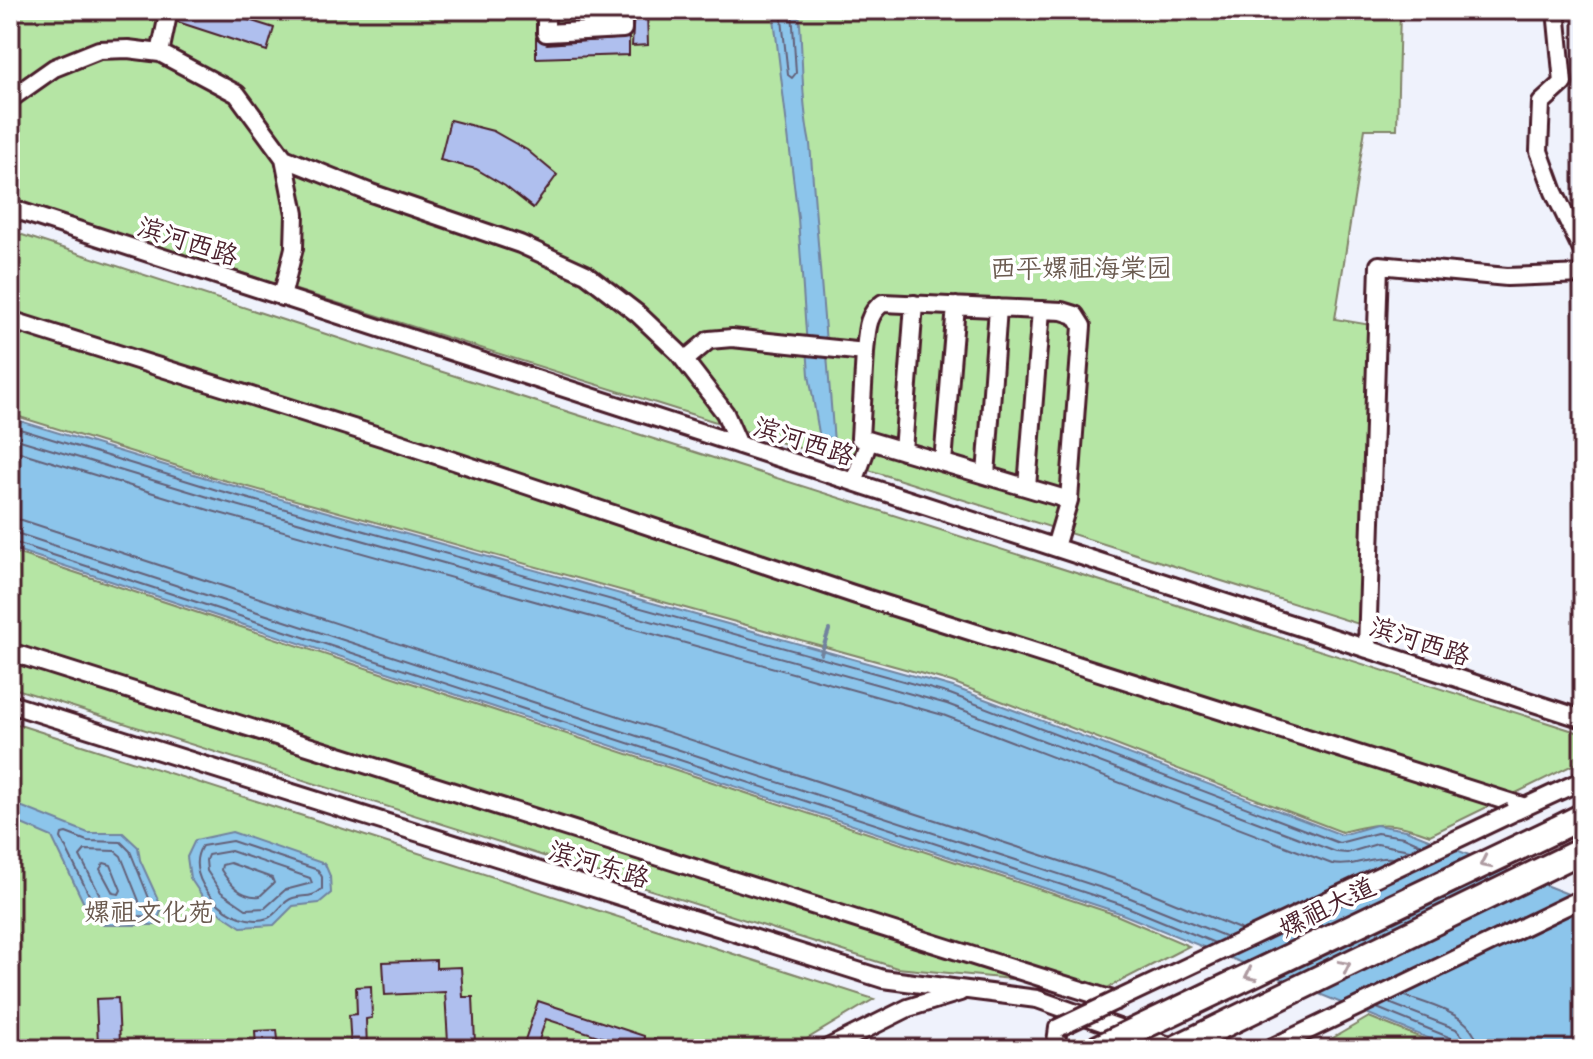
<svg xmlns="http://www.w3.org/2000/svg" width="1593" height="1059" font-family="Pangolin,'LXGW WenKai TC',sans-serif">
<rect width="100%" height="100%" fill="#eff2fc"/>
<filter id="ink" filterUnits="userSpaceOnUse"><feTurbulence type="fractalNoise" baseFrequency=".0125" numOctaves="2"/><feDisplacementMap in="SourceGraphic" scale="16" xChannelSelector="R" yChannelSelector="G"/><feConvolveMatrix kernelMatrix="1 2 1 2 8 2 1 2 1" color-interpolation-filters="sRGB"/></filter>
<g filter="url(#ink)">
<!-- green -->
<path fill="#b5e5a4" stroke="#808268" stroke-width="2" d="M10,10h1390l-3,119h-32l-30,190 36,6 -6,301 -1355,-426z
M10,231l420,137 1153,366v26l-153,75c-37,-14 -51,-13 -88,-3l-390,-150 -736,-204 -206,-64z
M10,551l1104,363 75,32 -105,54 -52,-19 -135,-13 -887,-281z
M10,722l864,277 -84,50h-780z
M1369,1017l75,30 14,2h-144z"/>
<!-- water -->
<path fill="#8cc5eb" stroke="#72839e" stroke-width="2" d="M773,10h26c4,45 2,91 11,134l24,298 -14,-3 -11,-64 -11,-157z
M10,418l210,64 733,205 389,148 34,-10 30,5 177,70v149h-111l-27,-4 -328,-133 -1107,-364z
M10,802l78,31h35l15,14 2,13 22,48 -6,17h-53l-14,-11 -37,-77 -42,-18z
M232,832l93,32 5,12 1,17 -12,10 -26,3 -19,19 -33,2 -32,-21 -19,-28 -3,-21 8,-17z"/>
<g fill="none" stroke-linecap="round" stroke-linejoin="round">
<!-- shore -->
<path stroke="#646178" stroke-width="2" d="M781,10l7,65 4,3 4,-5 -4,-63
M10,426l207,64 733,204 389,149 38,-10 27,4 18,8
M10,437l205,62 732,205 389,148 11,1 30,-9 33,6
M10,449l202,62 731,204 389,149c22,4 40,-9 62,-6
M10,519l12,1 1105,363 115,47
M10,531l1113,364 104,42
M10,541l1110,363 95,39
M66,833l21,8 34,1 9,9 23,57 -3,8 -43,1 -11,-8 -35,-71 1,-4z
M232,841l86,29 4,7v12c-9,9 -18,6 -29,9 -11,3 -15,16 -25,20 -35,13 -88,-39 -66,-72z
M85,850l30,1 6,5 18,45 -1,4 -28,2 -6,-4 -24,-47z
M231,851l79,27 2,5 -27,7 -20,18 -19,1 -25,-17 -14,-21 -1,-11 2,-5z
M104,863l7,2 10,25 -2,4 -6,-1 -13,-24z
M230,863l42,15 2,5 -14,13c-19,2 -30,-12 -39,-26l1,-5z
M1403,995c27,11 74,19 75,54
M1389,1003l67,26 8,9 2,11
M1377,1008l74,30 5,11"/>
<!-- stream -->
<path stroke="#72839e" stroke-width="4" d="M827,438l1,12
M821,654l8,-24"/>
</g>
<!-- building -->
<path fill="#afbfee" stroke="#4a1f2b" stroke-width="2" d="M180,10h37l57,18 -7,23 -89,-29z
M634,10h13l1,35 -16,1z
M536,38l11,6 82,-6v17l-93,3z
M450,120l43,11 34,19 30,25 -24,33 -28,-22 -29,-17 -36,-9z
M436,960v8l25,-1 2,30h10l2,46 -27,-1 -3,-50 -60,3 -2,-33z
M371,986l1,32 -6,1 1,30h-16l-2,-34 8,-1 -1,-27z
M118,998l2,45 -22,1 -2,-45z
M538,1001l106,35v13h-12v-2l-86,-28 -10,30h-14z
M277,1030l2,19h-23l-1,-18z"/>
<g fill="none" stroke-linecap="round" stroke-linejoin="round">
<!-- minor casing -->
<g stroke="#4a1f2b" stroke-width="22">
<path id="minor" d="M546,10v23l77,-4v-19
M1556,10l7,73 -22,20 -2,48 15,41 29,60
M160,53l9,-43
M10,99l44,-31 45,-18 29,-1 32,4 77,41 47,64 11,56 -1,34 -12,49
M284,158l87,35 149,51 66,30 52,40 40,38 47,61 14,32
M10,208l1573,511
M10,320l381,120 462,154 672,213
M685,360l24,-20 23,-2 133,14 -5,86 209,62 13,-174 -7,-11 -13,-4 -179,-8c-17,11 -16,30 -18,49
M903,451l11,-147
M943,462l13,-156
M986,475l12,-167
M854,482l15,-41
M1027,487l14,-177
M1055,547l14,-47
M1367,649l12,-384 128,12 76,-3
M10,652l1106,349
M10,704l873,275 154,20 141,50
M1516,811l67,-31
M826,1049l82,-41 52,-16
M1055,1049l3,-21
M1269,1049l314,-151"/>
</g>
<!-- highway casing -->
<g stroke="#4a1f2b" stroke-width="30">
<path id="highway" d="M1555,830l28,-14"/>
</g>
<!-- minor -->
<use href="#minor" stroke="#fff" stroke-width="16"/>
<!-- highway -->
<use href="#highway" stroke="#fff" stroke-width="24"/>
<!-- minor-bridge casing -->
<g stroke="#4a1f2b" stroke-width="22" stroke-linecap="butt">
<path id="minor-bridge" d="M1058,1028l454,-215"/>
</g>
<!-- highway-bridge casing -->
<g stroke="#4a1f2b" stroke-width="30" stroke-linecap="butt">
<path id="highway-bridge" d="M1096,1049l459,-219
M1174,1049l409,-199"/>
</g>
<!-- minor-bridge -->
<use href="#minor-bridge" stroke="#fff" stroke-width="16"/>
<!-- highway-bridge -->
<use href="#highway-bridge" stroke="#fff" stroke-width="24"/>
</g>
<!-- one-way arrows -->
<defs><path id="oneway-chevron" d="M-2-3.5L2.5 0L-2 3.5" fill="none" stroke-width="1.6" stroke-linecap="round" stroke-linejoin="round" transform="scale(2)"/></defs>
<g stroke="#ae9aa0">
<use href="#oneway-chevron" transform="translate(1485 863) rotate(154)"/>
<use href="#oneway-chevron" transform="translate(1345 966) rotate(-26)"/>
<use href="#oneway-chevron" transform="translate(1250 975) rotate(154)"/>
</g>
</g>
<g text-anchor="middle" stroke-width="7" stroke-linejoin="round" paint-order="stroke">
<!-- street labels -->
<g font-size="26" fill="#4a1f2b" stroke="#fff">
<text transform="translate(188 241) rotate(18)" y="9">滨河西路</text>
<text transform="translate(804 441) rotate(18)" y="9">滨河西路</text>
<text transform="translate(1420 641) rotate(18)" y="9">滨河西路</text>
<text transform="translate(599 864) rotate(17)" y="9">滨河东路</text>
<text transform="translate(1327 907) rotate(-26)" y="9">嫘祖大道</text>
</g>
<!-- park labels -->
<g font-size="26" fill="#6a5a4f" stroke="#fff">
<text x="1081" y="277">西平嫘祖海棠园</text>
<text x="149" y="921">嫘祖文化苑</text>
</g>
</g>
<!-- margin -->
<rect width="1593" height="1059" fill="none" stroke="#fff" stroke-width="40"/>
<rect x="20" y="20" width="1553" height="1019" fill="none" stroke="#4a1f2b" stroke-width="3" filter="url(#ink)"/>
</svg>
